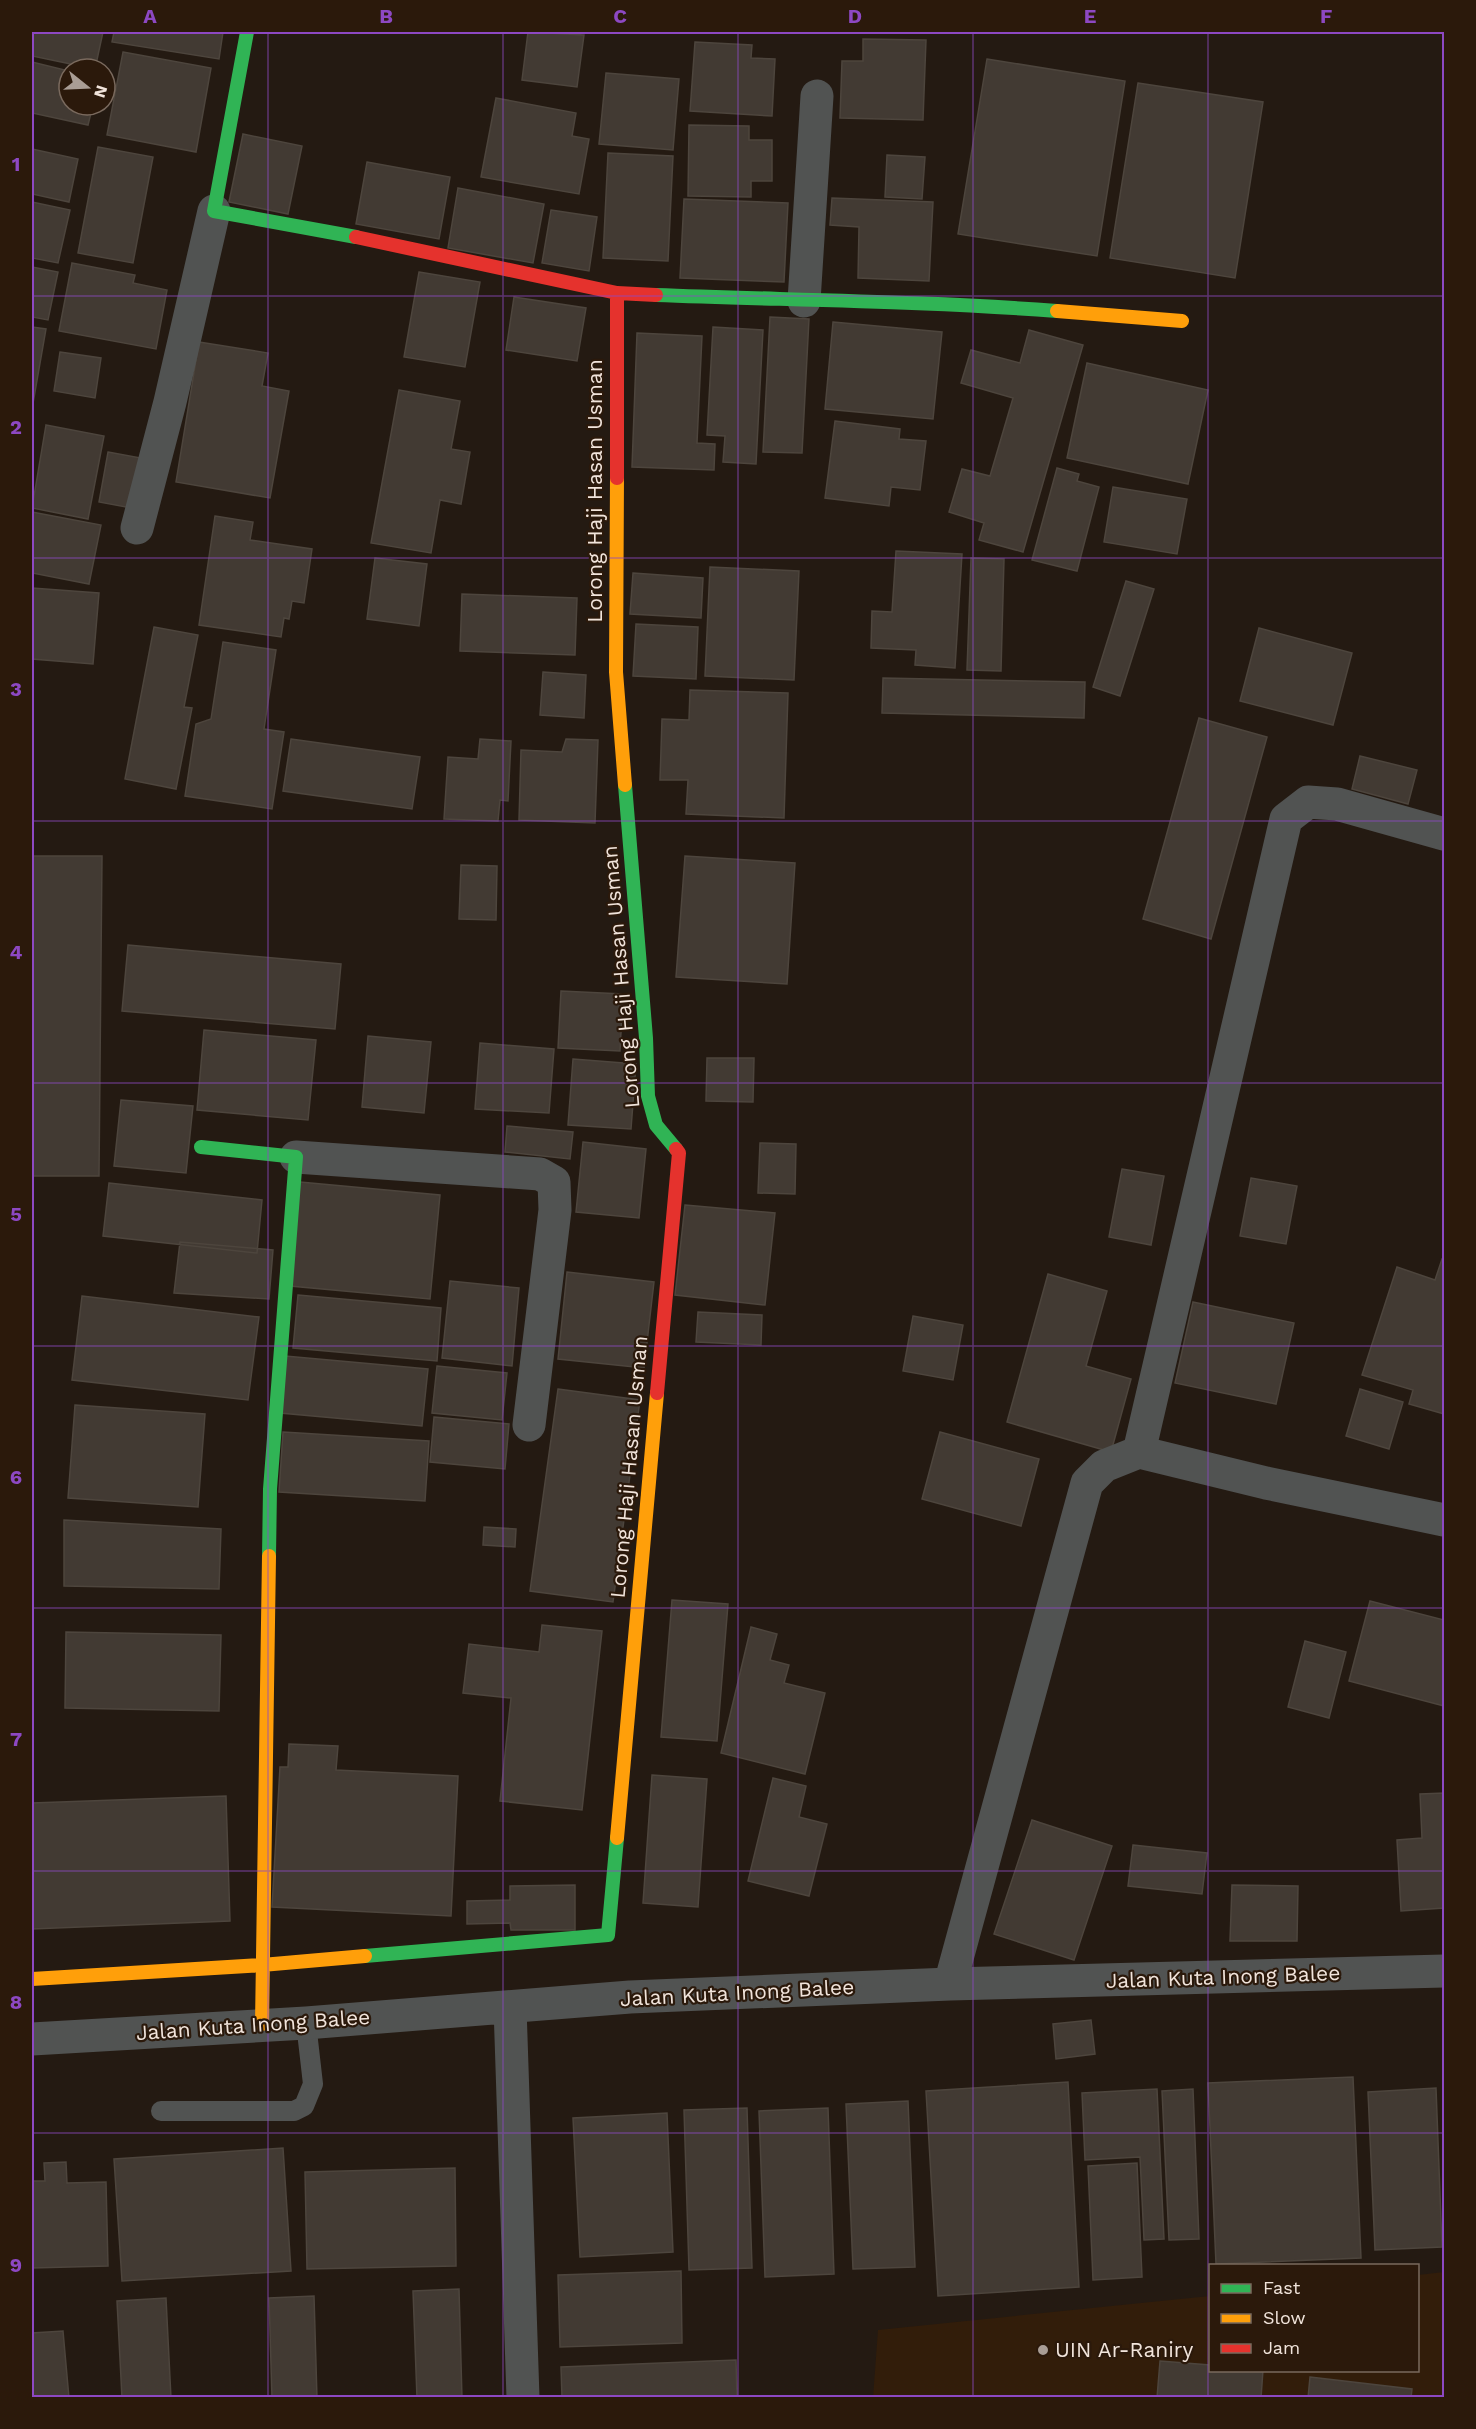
<svg xmlns="http://www.w3.org/2000/svg" width="1476" height="2429" font-family="'Work Sans',sans-serif">
<rect width="100%" height="100%" fill="#241a12"/>
<!-- built -->
<path fill="#321d0a" d="M1444,2272v125l-571,1 5,-68 332,-34v74h208v-95z"/>
<!-- building -->
<path fill="#423a33" stroke="#4d453d" stroke-width="1.5" d="M32,32h71l-8,37 -63,-13z
M114,32h109l-4,27 -107,-17z
M528,32l56,3 -7,52 -55,-7z
M863,39l63,1 -3,80 -83,-2 2,-57h21z
M695,42l57,3 -1,13 24,1 -3,57 -82,-5z
M123,52l88,16 -15,84 -89,-17z
M987,59l138,22 -28,175 -139,-22z
M32,62l37,9v34h24l-5,20 -56,-12z
M606,73l73,6 -6,71 -74,-6z
M1138,83l125,19 -28,176 -125,-20z
M496,98l80,15 -4,23 17,3 -10,55 -98,-17z
M689,125l60,1v14h23v41h-21v16l-63,-1z
M243,134l59,12 -14,68 -59,-12z
M98,147l55,10 -20,106 -55,-10z
M32,149l46,10 -9,43 -37,-8z
M608,153l65,3 -5,105 -65,-3z
M887,155l38,2 -3,42 -37,-2z
M367,162l83,15 -11,62 -83,-15z
M458,188l86,16 -11,59 -85,-15z
M832,198l101,4 -4,79 -71,-3 1,-51 -29,-2z
M684,199l104,4 -4,79 -104,-4z
M32,202l38,8 -12,53 -26,-5z
M551,210l46,7 -8,54 -47,-8z
M72,263l63,12 -2,8 34,7 -11,59 -97,-18z
M32,267l26,5 -10,48 -16,-3z
M419,272l61,10 -15,85 -61,-10z
M514,297l72,11 -9,53 -71,-11z
M770,317l39,2 -7,134 -39,-1z
M833,322l109,10 -9,87 -108,-10z
M32,327l14,2 -14,80z
M713,327l50,3 -7,134 -33,-2 2,-26 -18,-1z
M1029,330l54,15 -60,207 -44,-12 5,-17 -35,-11 13,-43 28,7 23,-78 -52,-15 10,-33 49,13z
M637,333l65,3 -5,107 18,1 -1,26 -82,-3z
M199,342l69,11 -6,33 27,5 -19,107 -94,-16z
M60,352l41,6 -6,40 -41,-7z
M1087,363l121,27 -20,94 -121,-26z
M399,390l61,11 -9,48 19,3 -9,52 -21,-4 -9,53 -60,-10z
M835,421l65,8 -1,10 27,2 -6,49 -29,-3 -2,19 -64,-8z
M46,425l58,11 -16,83 -56,-11z
M108,452l33,6 -10,50 -32,-6z
M1057,468l22,6 -2,7 22,6 -22,84 -45,-11z
M1113,487l74,12 -10,55 -73,-12z
M32,512l69,13 -12,59 -57,-11z
M215,516l38,6 -3,18 62,9 -8,54 -12,-2 -3,18 -5,-1 -3,19 -82,-12z
M896,551l66,3 -7,114 -40,-3 1,-15 -45,-2 1,-37 20,1z
M375,558l52,6 -8,62 -52,-7z
M971,558l33,1 -3,112 -34,-1z
M710,567l89,4 -5,109 -89,-4z
M633,573l70,5 -2,40 -71,-4z
M1126,581l28,8 -34,107 -27,-9z
M32,588l67,5 -6,71 -61,-5z
M462,594l115,4 -2,57 -115,-4z
M636,624l62,3 -2,52 -63,-3z
M154,627l44,8 -14,72 8,1 -16,81 -51,-10z
M1259,628l93,25 -19,72 -93,-24z
M223,642l53,8 -12,79 20,3 -12,77 -87,-13 11,-72 15,-5z
M543,672l43,3 -2,43 -44,-3z
M883,678l202,4 -1,36 -202,-5z
M690,690l98,3 -4,125 -98,-4 2,-34h-28l2,-61 27,1z
M1199,718l68,19 -56,202 -68,-20z
M291,739l129,18 -8,52 -129,-18z
M480,739l31,2 -3,60 -8,-1 -2,21 -54,-2 4,-62 30,2z
M566,739l32,1 -3,83 -76,-3 2,-70 41,2z
M1360,756l57,14 -9,34 -56,-15z
M32,856h70l-3,320h-67z
M685,856l110,7 -8,121 -111,-7z
M461,865l36,1 -1,54 -37,-1z
M128,945l213,19 -6,65 -213,-18z
M561,991l62,3 -3,57 -62,-3z
M204,1030l112,10 -8,80 -111,-10z
M368,1036l63,6 -7,71 -62,-6z
M480,1043l74,6 -5,64 -74,-4z
M707,1058h47l-1,44 -47,-1z
M573,1059l63,5 -5,65 -63,-4z
M121,1100l72,6 -7,67 -72,-7z
M507,1126l66,6 -3,27 -65,-7z
M583,1142l63,7 -7,69 -63,-6z
M760,1143l36,1 -1,50 -37,-1z
M1122,1169l42,7 -13,69 -42,-8z
M1251,1178l46,8 -11,58 -46,-8z
M300,1182l140,13 -10,104 -140,-13z
M109,1183l153,17 -5,53 -154,-17z
M685,1205l90,8 -10,92 -90,-10z
M180,1242l93,8 -4,49 -95,-6z
M1442,1259l2,1v154l-35,-10 4,-14 -51,-15 35,-108 38,13z
M567,1272l87,10 -10,86 -86,-9z
M1048,1274l59,17 -21,75 45,13 -20,73 -104,-30z
M450,1281l69,7 -7,78 -70,-8z
M298,1295l143,13 -4,53 -144,-13z
M82,1296l177,21 -11,83 -176,-20z
M1193,1302l101,21 -18,81 -101,-21z
M698,1312l64,3 -1,30 -65,-3z
M913,1316l50,9 -10,55 -50,-9z
M285,1356l143,13 -6,57 -142,-13z
M437,1366l70,7 -5,47 -70,-7z
M558,1389l82,11 -27,202 -83,-11z
M1360,1389l43,13 -14,47 -43,-13z
M75,1405l130,9 -7,93 -130,-9z
M434,1417l75,7 -4,45 -75,-7z
M283,1432l146,9 -4,60 -146,-9z
M940,1432l99,27 -18,67 -99,-27z
M64,1520l157,9 -2,60 -155,-3z
M484,1527l32,2 -1,18 -32,-2z
M672,1600l56,4 -11,137 -56,-4z
M1370,1601l74,19v86l-95,-25z
M542,1625l60,6 -20,179 -82,-9 11,-103 -48,-5 6,-49 70,8z
M751,1627l26,7 -7,26 19,5 -5,18 41,10 -20,81 -84,-21z
M66,1632l155,3 -2,76 -154,-3z
M1305,1641l41,11 -17,66 -41,-11z
M289,1744l49,2 -2,24 122,6 -7,140 -179,-9 8,-140h8z
M652,1775l55,4 -9,128 -55,-4z
M773,1778l33,8 -7,31 28,7 -18,72 -61,-15z
M1444,1793v115l-43,3 -4,-71 25,-2 -2,-44z
M226,1796l4,125 -198,8v-126z
M1032,1820l80,26 -38,114 -80,-26z
M1133,1845l74,8 -5,41 -74,-8z
M575,1885v45h-64l-1,-7 -43,1v-23l43,-1v-14z
M1232,1885l66,1 -1,55h-67z
M1091,2020l4,34 -39,5 -3,-35z
M1353,2077l8,181 -145,6 -8,-181z
M1068,2082l11,205 -141,9 -12,-205z
M1436,2088l6,159 -67,3 -7,-158z
M1157,2089l7,150 -20,1 -4,-83 -55,3 -3,-67z
M1193,2089l6,150 -30,1 -7,-149z
M908,2101l7,166 -62,2 -7,-165z
M747,2108l5,160 -63,2 -5,-160z
M828,2108l6,166 -69,3 -6,-166z
M667,2113l6,139 -93,5 -7,-139z
M283,2148l8,123 -169,10 -8,-122z
M66,2162l1,21 39,-1 2,84 -76,2v-87h13l-1,-18z
M1137,2163l5,114 -49,3 -5,-114z
M455,2168l1,98 -149,3 -2,-97z
M681,2271l1,72 -122,4 -2,-72z
M459,2289l3,109h-45l-4,-107z
M314,2296l3,102h-45l-3,-100z
M166,2298l5,100h-49l-5,-97z
M63,2331l6,67h-37v-65z
M736,2360l1,38h-175l-1,-31z
M1160,2361l50,4v5h53l-2,28h-104z
M1310,2377l102,12 -1,9h-103z"/>
<g fill="none" stroke-linecap="round" stroke-linejoin="round">
<!-- lane -->
<path stroke="#515352" stroke-width="20" d="M161,2111h133l10,-5 9,-22 -7,-61"/>
<!-- street -->
<path stroke="#515352" stroke-width="33" d="M804,301l13,-205
M137,528l33,-126 44,-191
M296,1157l244,17 14,8 1,28 -26,215
M1139,1452l147,-633 22,-17 29,2 107,30
M950,1984l137,-501 17,-17 35,-14 127,31 178,37
M510,2007l13,391
M32,2039l274,-16 324,-26 320,-13 494,-13"/>
<!-- fast -->
<path stroke="#30b455" stroke-width="14" d="M247,32l-33,179 142,26
M656,295c133,5 267,6 401,16
M625,785l21,253 2,58 8,29 20,24
M201,1147l95,10 -26,332 -1,67
M365,1956l243,-21 9,-97"/>
<!-- slow -->
<path stroke="#ff9f0a" stroke-width="14" d="M1057,311l125,10
M617,478l-1,194 9,113
M617,1838l40,-445
M32,1979l230,-14 103,-9
M262,2024l7,-468"/>
<!-- jam -->
<path stroke="#e5322d" stroke-width="14" d="M356,237l261,56 39,2
M617,478v-185
M657,1393l22,-240 -3,-4"/>
</g>
<!-- grid -->
<path fill="none" stroke="#8d48c3" stroke-width="1.5" stroke-opacity="0.55" d="M268,32v2366M503,32v2366M738,32v2366M973,32v2366M1208,32v2366M32,296h1412M32,558h1412M32,821h1412M32,1083h1412M32,1346h1412M32,1608h1412M32,1871h1412M32,2133h1412"/>
<!-- markers -->
<circle fill="#a99d95" stroke="#2b190b" stroke-width="2" cx="1043" cy="2350" r="6"/>
<g text-anchor="middle" stroke-width="4.5" stroke-linejoin="round" paint-order="stroke">
<!-- street labels -->
<g font-size="21" fill="#f1e4db" stroke="#2b190b">
<text transform="translate(595 491) rotate(-90)" y="7">Lorong Haji Hasan Usman</text>
<text transform="translate(621 977) rotate(-95)" y="7">Lorong Haji Hasan Usman</text>
<text transform="translate(629 1467) rotate(-85)" y="7">Lorong Haji Hasan Usman</text>
<text transform="translate(1223 1977) rotate(-2)" y="7">Jalan Kuta Inong Balee</text>
<text transform="translate(737 1993) rotate(-3)" y="7">Jalan Kuta Inong Balee</text>
<text transform="translate(253 2025) rotate(-4)" y="7">Jalan Kuta Inong Balee</text>
</g>
<!-- poi labels -->
<g font-size="21" fill="#f1e4db" stroke="#2b190b" text-anchor="start">
<text x="1055" y="2357">UIN Ar-Raniry</text>
</g>
</g>
<!-- border -->
<rect width="1476" height="2429" fill="none" stroke="#2b190b" stroke-width="66"/>
<!-- legend -->
<rect x="1209" y="2264" width="210" height="108" fill="#2b190b" stroke="#7a6a5e" stroke-width="1.5"/>
<rect x="1221" y="2284" width="30" height="9" fill="#30b455" stroke="#7a6a5e" stroke-width="1.5"/>
<text x="1263" y="2294" font-size="18" fill="#f1e4db">Fast</text>
<rect x="1221" y="2314" width="30" height="9" fill="#ff9f0a" stroke="#7a6a5e" stroke-width="1.5"/>
<text x="1263" y="2324" font-size="18" fill="#f1e4db">Slow</text>
<rect x="1221" y="2344" width="30" height="9" fill="#e5322d" stroke="#7a6a5e" stroke-width="1.5"/>
<text x="1263" y="2354" font-size="18" fill="#f1e4db">Jam</text>
<!-- north arrow -->
<g transform="translate(87 87) rotate(108)"><circle r="28" fill="#2b190b" stroke="#7a6a5e" stroke-width="1.5"/>
<path d="M0-4.5L10 22L0 15L-10 22Z" fill="#a99d95"/>
<text y="-9" font-size="16" font-weight="bold" text-anchor="middle" fill="#f1e4db">N</text>
</g>
<rect x="33" y="33" width="1410" height="2363" fill="none" stroke="#8d48c3" stroke-width="2"/>
<g font-size="20" text-anchor="middle" font-weight="bold" fill="#8d48c3">
<text x="150" y="23">A</text>
<text x="386" y="23">B</text>
<text x="620" y="23">C</text>
<text x="855" y="23">D</text>
<text x="1090" y="23">E</text>
<text x="1326" y="23">F</text>
<text x="16" y="171">1</text>
<text x="16" y="434">2</text>
<text x="16" y="696">3</text>
<text x="16" y="959">4</text>
<text x="16" y="1221">5</text>
<text x="16" y="1484">6</text>
<text x="16" y="1746">7</text>
<text x="16" y="2009">8</text>
<text x="16" y="2272">9</text>
</g>
</svg>
